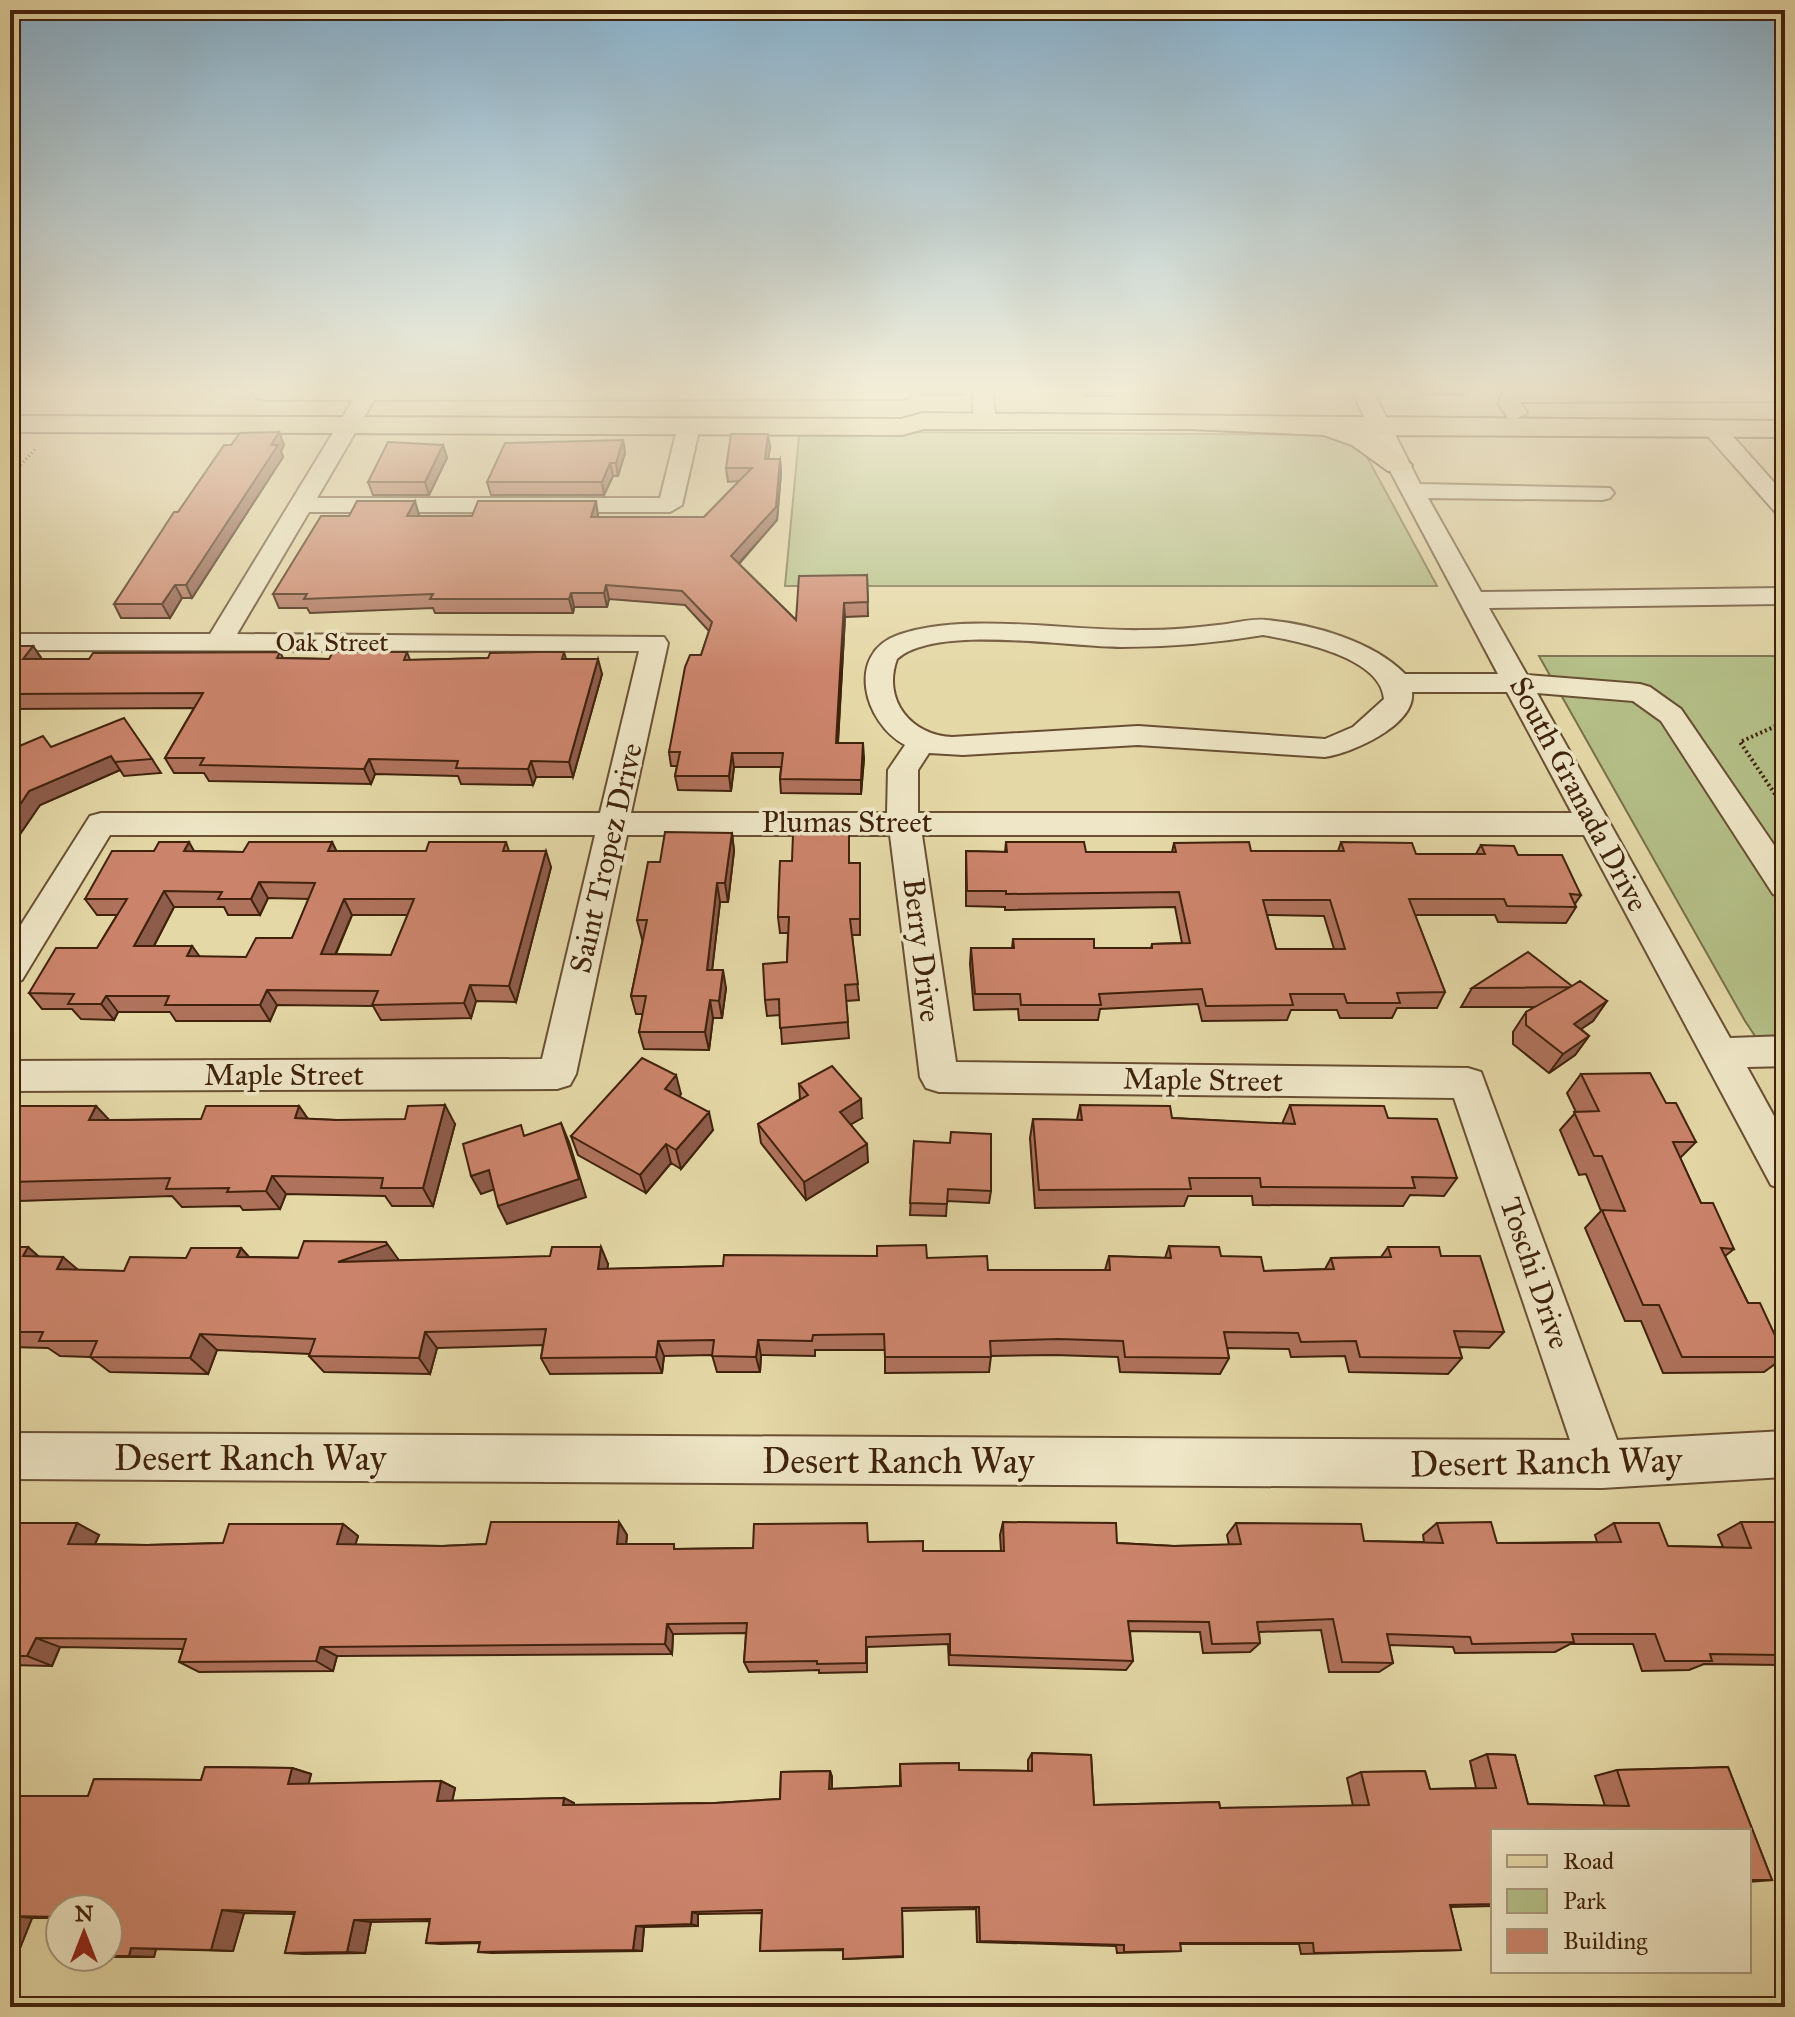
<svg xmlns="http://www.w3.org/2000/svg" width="1795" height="2017" font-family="'IM FELL Great Primer',serif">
<rect width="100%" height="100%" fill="#e5d8a7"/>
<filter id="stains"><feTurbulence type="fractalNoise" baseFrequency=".0025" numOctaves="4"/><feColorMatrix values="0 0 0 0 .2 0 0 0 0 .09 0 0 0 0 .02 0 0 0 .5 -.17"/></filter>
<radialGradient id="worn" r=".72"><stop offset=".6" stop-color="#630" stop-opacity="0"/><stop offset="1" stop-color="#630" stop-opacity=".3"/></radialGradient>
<!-- green -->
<path fill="#b4bf87" stroke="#7a704a" stroke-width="2" d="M887,432l443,3 31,11 76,140h-652l14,-150z
M1539,656h246v425l-40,-60z"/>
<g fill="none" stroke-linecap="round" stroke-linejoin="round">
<!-- minor casing -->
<g stroke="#695033" stroke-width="4">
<path id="minor" d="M911,389l-1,8 -7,2 -529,1 -57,98h343l18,-72 11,-7 11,7 -18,79 -12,7h-361l-72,122 427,3 4,6 -37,170h256l1,-43 17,-25c-41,-22 -60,-91 -7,-110 67,-24 173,-3 247,-5 25,0 49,-2 73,-5 15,-1 33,-7 48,-5 46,4 107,21 139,54h93l-111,-209 -36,-76h21l48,95 190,4 4,5 -4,5 -8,2 -174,-2 53,94 304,-4v16l-296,4 38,67 113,9 10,3 31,22 104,152v37l-12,-4 -112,-173 -28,-20 -96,-8 193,345 55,-2v30l-38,1 38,69v54l-14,-5 -187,-350h-662l34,227 512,6 13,4 136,368 168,-9v46l-183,11 -1592,-9v-46l1560,7 -116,-342 -515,-6 -13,-4 -6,-11 -30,-242h-263l-51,239 -6,11 -13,4 -547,2v-30l532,-2 53,-224h-485l-88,145 -12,4v-42l80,-126 11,-3h499l39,-162 -629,-1v-16h200l143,-234h-89l-7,-2 -4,-4 4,-4zM1263,635c35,6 118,22 121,64l-31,28 -28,12 -187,-13 -186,11c-41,-2 -70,-37 -55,-78 39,-35 171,-12 224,-12 48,0 95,-4 142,-12zM1412,692h95l65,121h-654v-43l11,-17 34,2 175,-10 187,12c27,-4 91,-32 87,-65z
M972,389h20l4,32 -3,5 -8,2 -11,-7z
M1785,389v12l-265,1 7,11 -11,6 -8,-1 -10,-15 6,-11 7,-2z
M1714,422l8,2 63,71v21l-8,-2 -71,-80 -3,-5z"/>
</g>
<!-- major casing -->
<g stroke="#40220c" stroke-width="4">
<path id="major" d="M923,413l862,8v16l-410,-2 37,30 -4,6h-20l-36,-26 -28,-10 -133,-6h-267l-22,6 -892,-3v-16l891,3z"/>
</g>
<!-- path-far1 -->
<path stroke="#40220c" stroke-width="3" stroke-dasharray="1 3" stroke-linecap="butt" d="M10,477l26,-29"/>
<!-- path -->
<path stroke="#40220c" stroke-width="4" stroke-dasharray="2 3" stroke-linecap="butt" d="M1785,722l-45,20 45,67"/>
<!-- minor -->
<use href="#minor" fill="#eee6c6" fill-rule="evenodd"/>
<!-- major -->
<use href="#major" fill="#e5d8a7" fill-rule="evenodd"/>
</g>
<!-- wall -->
<path fill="#af725c" stroke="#40220c" stroke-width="2" fill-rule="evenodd" d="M921,389h43v6h-42z
M1084,389h31l-1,7h-29z
M1419,389h48l-2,6 -43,-1z
M279,432l5,13 -3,6 2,6 -91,141h-10l-12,20h-49l-7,-14 64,-92 53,-67z
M623,440l2,13 -7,23h-5l-9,19h-113l-4,-13z
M443,445l4,13 -18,37h-56l-5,-13z
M770,447l-2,12h12l1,14 -4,47 -38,44 57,56 71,-45 1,41 -23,1 -7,126 26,15 -3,36 -80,-1 -1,-14 1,-12h-47l-3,24 -53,-1 -3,-14 2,-10h-6l-2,-14 40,-121 -24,-26 -76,-6 -2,8h-33l-1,6h-138l-2,-5 -123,5 -3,-5h-28l-6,-14 146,-79v1l179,-1v2h106l35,-36 -11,1 -2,-14z
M10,646h23l9,13h47l191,-7 3,6 46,1 78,-7 3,8 78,-2 76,-6 2,7 36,15 -29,103h-37l-3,8 -72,-1 -3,-8 -83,-2 -4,10 -162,-3 -5,-8h-30l-9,-15 29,-50 -184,1z
M51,747l101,12 9,14 -37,3 -4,-6 -80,35 -22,32 -8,-10v-77z
M732,833l2,18 -6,51h-8l-8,68 14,18 -4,30h-9l-4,32 -65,-1 -5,-17 4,-18h-7l-5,-18 12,-58 -1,1 -5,-19 23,-58z
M332,842l4,9h90l80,-9 3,9 42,16 -35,135 -40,-1 -5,17 -90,2 -8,-14 -96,-1 -7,16h-94l-6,-9h-52l-4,8 -33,-1 -9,-10h-30l-13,-16 68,-45 20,-33h-20l-12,-16 109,-48 49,1zM268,898l41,1 -17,39 -46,19h-47l-7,-11h-38l20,-39h50l4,8h32zM352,915h56l-17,40 -55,-1z
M1006,842l80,10h86l2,-9 77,8h87l3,-9 75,12h60l5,-9 37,10 63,40 -6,9 1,3 -10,16 -68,-1 -3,-7h-80l30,77 -8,16h-40l-5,10h-52l-3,-8h-46l-4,10 -85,1 -4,-17 -98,5 -2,11h-79l-1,-11 -44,1 -4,-46 1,-16h41l1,-9 81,9h57l1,-4 30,-1 -7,-36 -170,3v-3l-39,-1v-55l39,1zM1267,915l57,1 10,33h-58z
M850,863l10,16v56h-8l7,65 -13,1 3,37 -67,6 -2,-29 -13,1 -2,-16 22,-38 1,-29h-8l-2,-16z
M1572,986l35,15 -14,20 -12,8 8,7 -14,19 -26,18 -36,-29v-12l13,-20 9,-5h-74l11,-19z
M1581,1074l85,29 30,39 -16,16 21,45 33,46 -9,7 23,47 37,54 -21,15 -101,1 -22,-52h-16l-40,-93 16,-17 -15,-37 -7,1 -19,-45 16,-18 -9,-19z
M799,1084l63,34 -11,6 17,38 -62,38 -45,-57 -3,-19 42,-25z
M681,1094l-2,2 34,34 -32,39 -10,-6 -25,30 -68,-38 -7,-19z
M1080,1105l92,13 110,6 8,-19 98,13 69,60 -13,18 -34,-1 -7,11 -150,-1 -1,-9h-64l-4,10 -149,2 -5,-70 3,-19 44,1z
M10,1106l99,14 92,-1 98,-13 9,13 147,5 -22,82h-41l-7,-10 -99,-2 -6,15 -37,1 -3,-4 -58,1 -10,-11 -153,5 -3,5h-6z
M914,1141l77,50 -2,12 -42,-2 -1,15 -36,-1z
M1169,1246l52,10 43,15 61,-2 6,-11 50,-1 7,-10 53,9 63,76 -15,16 -30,-1 3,11 -14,16 -99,-2 -4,-16 -54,1 -2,-8 -62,-1 2,10 -9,16 -100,-2 -2,-15 -64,-2 -63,1 -2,16 -104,1v-23h-70v6l-54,-1 -1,17h-43l-5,-17 -48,1 -2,17 -112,1 -9,-16 2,-13 -106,3 -7,26 -106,-2 -15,-16 1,-2 -93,-4 -9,24 -98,-2 -20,-15 -30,-1 -12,-8 -38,-1v-100h18l11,10 39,13 46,1 117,-23 8,9 149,2v1l210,4 -1,5 116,-3 204,-8 61,12h117l4,-14 56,2z
M619,1522l8,13 -1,9 51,5 76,-1 115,-6 55,9h78l-1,-16 3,-13 114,21 57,3 55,-1 -2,-10 9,-12 128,18 60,1 -1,-7 14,-12 60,20 100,-1 -2,-7 19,-12 54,23 55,1 -5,-12 23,-13h44v143l-81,-1 -15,6 -47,1 -9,-27h-63l-15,8 -100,1 -2,-6 -64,-2 4,18 -14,9h-50l-8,-42 -62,2 1,11 -10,9 -47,1 -3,-21 -70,-1 3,30 -7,9 -177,-5 -1,-21 -81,3v25l-48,1v-3l-70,2 -5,-10 2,-29 -73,1 -1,20 -335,2 -4,15 -134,1 -20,-10 4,-13 -123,-2 -8,19 -42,-1v-142l89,12 -4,9 52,1 76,-2 120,-19 15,12 -3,9 87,1 44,-2z
M1032,1753l59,2 3,50 125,-3 1,6 133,-2 -6,-28 14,-6 64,-1 5,18 46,-1 -6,-27 17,-7 28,1 13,49 77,2 -10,-30 22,-6 111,-3 44,113 -23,2v-51h-256v75l-43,1 11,43 -160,4 -2,-10h-119l1,7 -64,2 -1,-7 -139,-4 -1,-33 -74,2 1,46 -58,2h-2v-9l-83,1 2,-38 -64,1v12l-54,1 -2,24 -150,2 -14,-1 2,-9 -39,1 -15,-1 4,-22 -59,1 -6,31 -60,1 -20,-1 9,-39 -50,-1 -11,38 -77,-2 -2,8h-67h21v-48h-48v9h-28l-12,30h-10v-138h4l5,-14h69l6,-17 107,1 4,-13 87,1 19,6 -3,10 133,-3 14,7 -3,13 112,-3 10,5v2l141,-2 65,-4 1,-27 49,-1 2,6v12l68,-3v-22l59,-1v7l69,1v-11z"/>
<!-- shaded-wall -->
<path fill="#8e5c4b" stroke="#40220c" stroke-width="2" d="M279,432l5,13 -3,6 2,6 -91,141 -6,-13z
M768,434l2,13 -4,26 -1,-14z
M623,440l2,13 -7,23 -2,-13z
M443,445l4,13 -18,37 -4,-13z
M780,459l1,14 -4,47 -44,50 -2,-14z
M610,463l3,13 -9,19 -2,-13z
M415,501l4,14 -7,15 -5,-14z
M596,501l2,14 -4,15 -3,-13z
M175,585l7,13 -12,20 -8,-14z
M606,585l3,14 -2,8 -3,-14z
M571,593l3,14 -1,6 -4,-14z
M844,603l1,14 -8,140 -1,-14z
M33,646l10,15 -20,-2z
M598,659l4,15 -29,103 -4,-15z
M863,743l1,15 -3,36v-14z
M732,753l2,14 -3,24 -2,-15z
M111,756l9,14 -80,35 -22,32 -8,-10v-7l19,-29z
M369,759l6,15 -4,10 -7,-15z
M531,761l5,16 -3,8 -5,-16z
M732,833l2,18 -6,51 -3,-19z
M10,838l4,6 -4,6z
M189,842l9,16 -14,-7z
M332,842l8,16 -12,-7z
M546,851l5,16 -35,135 -7,-16z
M10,861l6,8 -6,10z
M259,882l9,16 -8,17 -9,-16z
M717,883l3,19 -10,86 -3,-18z
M164,891l10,16 -28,54 -12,-15z
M344,899l8,16 -23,54 -8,-15z
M192,946l11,15 -16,-5z
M723,970l3,18 -4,30 -3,-17z
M470,985l6,16 -5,17 -7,-15z
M267,990l10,15 -7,16 -10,-16z
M106,996l12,16 -4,8 -13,-16z
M710,1000l3,18 -4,32 -4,-18z
M1607,1001l-14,20 -33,22 14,-19z
M1589,1036l-14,19 -26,18 14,-19z
M676,1075l5,19 -11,14 -5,-19z
M861,1099l1,19 -21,12 -1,-18z
M445,1105l10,19 -22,82 -10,-18z
M96,1106l18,19 -25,-5z
M299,1106l13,19 -17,-7z
M709,1112l4,18 -32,39 -5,-19z
M561,1123l8,19 17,55 -79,27 -9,-18z
M666,1144l5,19 -25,30 -6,-18z
M867,1144l1,18 -62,38 -2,-18z
M489,1170l9,18 -17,6 -10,-18z
M272,1176l14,18 -6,15 -14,-18z
M10,1192l9,9 -3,5 -6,-5z
M386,1242l12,17v3h-60z
M28,1247l20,18 -25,-9z
M601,1247l7,17 -3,22 -7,-17z
M241,1248l15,17 -19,-8z
M63,1257l20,17 -26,-5z
M425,1332l12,16 -7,26 -11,-16z
M200,1334l17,16 -9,24 -18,-16z
M758,1340l3,15 -1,17 -4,-15z
M658,1341l6,15 -2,17 -6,-16z
M619,1522l8,13 -2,21 -8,-12z
M77,1523l22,12 -9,21 -22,-12z
M343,1524l15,12 -6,20 -15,-12z
M667,1624l6,10 -1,20 -7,-10z
M36,1638l24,9 -8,19 -25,-10z
M320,1647l17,9 -4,15 -17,-10z
M292,1768l19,6 -4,16 -19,-6z
M830,1771l2,6v18l-3,-6z
M441,1781l14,7 -4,19 -14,-6z
M564,1798l10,5 -1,8 -10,-6z
M222,1910l22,3 -11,38 -22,-1z
M692,1912l6,2v12l-7,-2z
M10,1916l22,2 -12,30h-10z
M354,1920l17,2 -6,31 -18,-1z
M636,1926l8,1 -2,24 -9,-1z
M131,1948l25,1 -2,8 -25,-1z"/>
<!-- building -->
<path fill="#cb846b" stroke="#40220c" stroke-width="2" fill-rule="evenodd" d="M279,432l-8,13h7l-92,140h-11l-13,19h-48l60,-92h4l46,-67h7l9,-12z
M731,434h37l-3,25h15l-4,48 -45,49 65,64 3,-44 68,-1 1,27 -24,1 -8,140h27l-2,37 -81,-1 3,-26h-51l-3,23h-54l5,-24h-11l16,-85 5,-12h11l11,-33 -30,-31 -76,-6 -2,8h-33l-2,6h-139l3,-5 -129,5 3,-5h-34l48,-78h28l8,-15h58l-8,15h65l6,-15h118l-5,16h113l48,-49h-26z
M623,440l-7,23h-6l-8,19h-115l18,-39z
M388,442l55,3 -18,37h-57z
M10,646h23l-10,13h66l4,-6 187,-1 -3,6 52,1 4,-7h74l-3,8 84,-2 2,-5 49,-1h25l-2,7h36l-29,103 -38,-1 -3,8 -72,-1 2,-7 -89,-2 -5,10 -164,-4 4,-7h-39l38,-65 -193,1z
M124,718l28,41 -37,3 -4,-6 -82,35 -19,29v-70l33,-14 8,11z
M665,832l67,1 -7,50h-8l-10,87h16l-4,31 -9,-1 -5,32h-66l7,-36h-15l16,-76h-10l11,-58h12z
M793,834h56v29h11v56h-10l8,65 -13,1 3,37 -68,6 -1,-29 -14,1 -2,-36 24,-2 2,-45h-11l1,-32 1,-24h12z
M159,842h30l-5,9 59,1 6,-10h83l-4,9h98l3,-9h77l-3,9h43l-37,135 -39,-1 -6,18 -92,2 6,-14 -111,-1 -7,15h-95l4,-9h-63l-5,8h-33l6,-10 -45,-1 27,-45h41l30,-49h-42l27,-48h42zM259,882l56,1 -23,55h-36l-10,19 -59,-1 5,-10h-58l30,-55 58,1 -4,7h33zM344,899h70l-23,56 -70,-1z
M1006,842h78l2,10h90l-2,-9 75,-1 2,9h93l-3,-9 71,1 4,11h69l-4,-9 33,1 4,9h44l19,40 -11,-1 6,13 -69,-1 -3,-7h-95l36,93 -48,1 3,10h-53l-3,-9h-54l3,11 -87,1 -4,-17 -103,5 2,11h-80l-1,-11h-45l-4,-46h43l-1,-9h81v9h58v-4l38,-1 -11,-51 -173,2v-3h-39l-1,-40 41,1zM1263,900h67l15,49h-69z
M1528,952l44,34 8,-5 27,20 -33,23 15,12 -26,18 -37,-29v-13l44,-25 -98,1z
M642,1058l34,17 -11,14 44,23 -33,38 -10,-6 -26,31 -69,-39z
M832,1066l29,33 -21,13 27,32 -63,38 -46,-58 50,-29 -9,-11z
M1650,1073l16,30h10l20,39h-23l28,61h12l21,46 -13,-1 27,55h12l25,54h-103l-23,-52h-16l-41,-95 23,1 -23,-55h-8l-20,-44 25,-1 -18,-37z
M445,1105l-22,83h-42l2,-10 -111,-2 -6,15 -39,1 2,-4 -63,1 4,-11 -160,4v-76h86l-7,14h38l74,-1 5,-13h93l-4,12 41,2 69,-1 3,-13z
M1080,1105l90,1 2,12 123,6 -5,-19 94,1 4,12 49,1 20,59 -45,-1 3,11 -154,-1 -1,-9h-71l2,11 -152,1 -6,-71 49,1z
M561,1123l18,56 -81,27 -9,-36 -18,6 -8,-32 58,-19 3,11z
M951,1132l40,2v57l-43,-2 -1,15 -37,-1 4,-62 36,2z
M304,1241l82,1 1,3 -49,17 212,-6 2,-9h49l-3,22 125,-3 1,-11 153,1v-10l49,-1 1,13 60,-2 1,14h122l-1,-14 62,2 -2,-12 50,1 2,9 40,1 3,14 70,-2 -3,-11 60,-1 -3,-10h51l2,9h39l24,76 -50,-1 8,27 -102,-1 -4,-16 -55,1 -3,-9 -74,-1 5,26 -104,-1 -2,-16 -65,-2 -68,2 1,16h-106l-1,-23 -71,1 -1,6 -54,-1 -2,17 -44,-1 2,-16 -56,1 -2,16 -115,1 5,-29 -121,3 -6,26 -110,-2 6,-17 -115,-5 -10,24 -100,-1 7,-16h-58l4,-9h-33v-85h18l-5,9 40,1 -6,12 67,2 6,-14 56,1 5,-10h50l-4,9 61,1z
M491,1522h128l-2,22h57v5l79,-1 1,-24 113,-1 1,19 55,-1v10h81l-1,-29 113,1 1,20 57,3 67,-2 -5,-21 125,1 3,17 79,2 -6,-20 54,-1 6,21h45l79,-1 -7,-19h45l9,23 83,2 -10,-26h44v133l-75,-1 2,7h-47l-10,-27h-83l2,8 -102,2 -2,-7 -83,-3 6,29 -51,-1 -9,-43 -76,3 3,21 -48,1 -3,-22 -81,-1 5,40 -183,-6v-21l-84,3v26l-49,1v-3l-73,1 3,-39 -80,1 -2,20 -345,3 -4,14 -137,1 7,-23 -150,-1 -9,18h-17v-133h67l-9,21 79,1 76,-2 6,-19h114l-6,20 105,2 44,-2z
M1032,1753l59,2 3,50 125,-3 1,6 149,-3 -8,-33 64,-1 5,18 66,-1 -9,-34 28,1 13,49 101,2 -12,-36 111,-3 44,113h-23v-49h-256v73l-43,1 11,45 -147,3 -1,-10h-133l1,8 -57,1v-7l-144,-4 -1,-34 -77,1 1,48 -60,3v-10l-83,2 2,-41 -70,2 -1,12 -55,2 -3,24 -155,2 2,-10 -54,1 4,-24 -76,1 -7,32 -62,1 10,-41 -73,-2 -11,40 -80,-2 -2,8h-21v-47h-48v8l-50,-1v-106h4l5,-14h69l6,-17 107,1 4,-13 87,1 -4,16 153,-3 -4,20 127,-3 -1,7 152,-2 65,-4 1,-27 49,-1 -1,18 72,-3 -1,-22 59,-1v7l73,1z"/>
<!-- sky -->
<linearGradient id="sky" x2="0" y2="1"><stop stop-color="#89b5d3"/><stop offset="0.58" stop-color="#f3edd7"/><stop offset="1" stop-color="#f3edd7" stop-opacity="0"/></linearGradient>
<rect width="1795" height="672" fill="url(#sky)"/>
<g text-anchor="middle" stroke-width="7" stroke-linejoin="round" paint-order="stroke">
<!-- far-street labels -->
<g font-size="26" fill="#40220c" stroke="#eee6c6">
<text x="332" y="651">Oak Street</text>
</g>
<!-- street labels -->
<g font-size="30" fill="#40220c" stroke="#eee6c6">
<text transform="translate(1579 794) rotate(62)" y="10">South Granada Drive</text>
<text x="847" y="832">Plumas Street</text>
<text transform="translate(606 858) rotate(-77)" y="10">Saint Tropez Drive</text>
<text transform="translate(922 950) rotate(83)" y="10">Berry Drive</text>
<text x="284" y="1085">Maple Street</text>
<text transform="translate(1203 1080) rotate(1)" y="10">Maple Street</text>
<text transform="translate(1535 1273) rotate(71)" y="10">Toschi Drive</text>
</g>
<!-- near-street labels -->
<g font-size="36" fill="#40220c" stroke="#eee6c6">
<text x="250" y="1470">Desert Ranch Way</text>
<text x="898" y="1473">Desert Ranch Way</text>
<text transform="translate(1546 1461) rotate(-1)" y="13">Desert Ranch Way</text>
</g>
</g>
<!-- margin -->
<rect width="1795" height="2017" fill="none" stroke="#e5d8a7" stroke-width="40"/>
<rect x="12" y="12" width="1771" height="1993" fill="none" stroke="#40220c" stroke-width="4"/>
<rect x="20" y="20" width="1755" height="1977" fill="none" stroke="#40220c" stroke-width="2"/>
<!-- legend -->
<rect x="1491" y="1829" width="260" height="144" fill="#eee6c6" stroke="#a8987c" stroke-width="2"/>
<rect x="1507" y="1855" width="40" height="12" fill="#e5d8a7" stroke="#a8987c" stroke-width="2"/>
<text x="1563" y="1869" font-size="24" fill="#40220c">Road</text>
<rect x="1507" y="1889" width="40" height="24" fill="#b4bf87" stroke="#a8987c" stroke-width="2"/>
<text x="1563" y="1909" font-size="24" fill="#40220c">Park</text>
<rect x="1507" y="1929" width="40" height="24" fill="#cb846b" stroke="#a8987c" stroke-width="2"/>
<text x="1563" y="1949" font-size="24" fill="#40220c">Building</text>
<!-- north arrow -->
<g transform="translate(84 1933)"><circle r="38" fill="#eee6c6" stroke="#a8987c" stroke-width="2"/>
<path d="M0-6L14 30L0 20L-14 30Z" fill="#8f2418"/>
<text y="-12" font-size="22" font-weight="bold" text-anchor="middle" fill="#40220c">N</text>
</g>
<rect width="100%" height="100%" filter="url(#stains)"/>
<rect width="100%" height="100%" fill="url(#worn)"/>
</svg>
